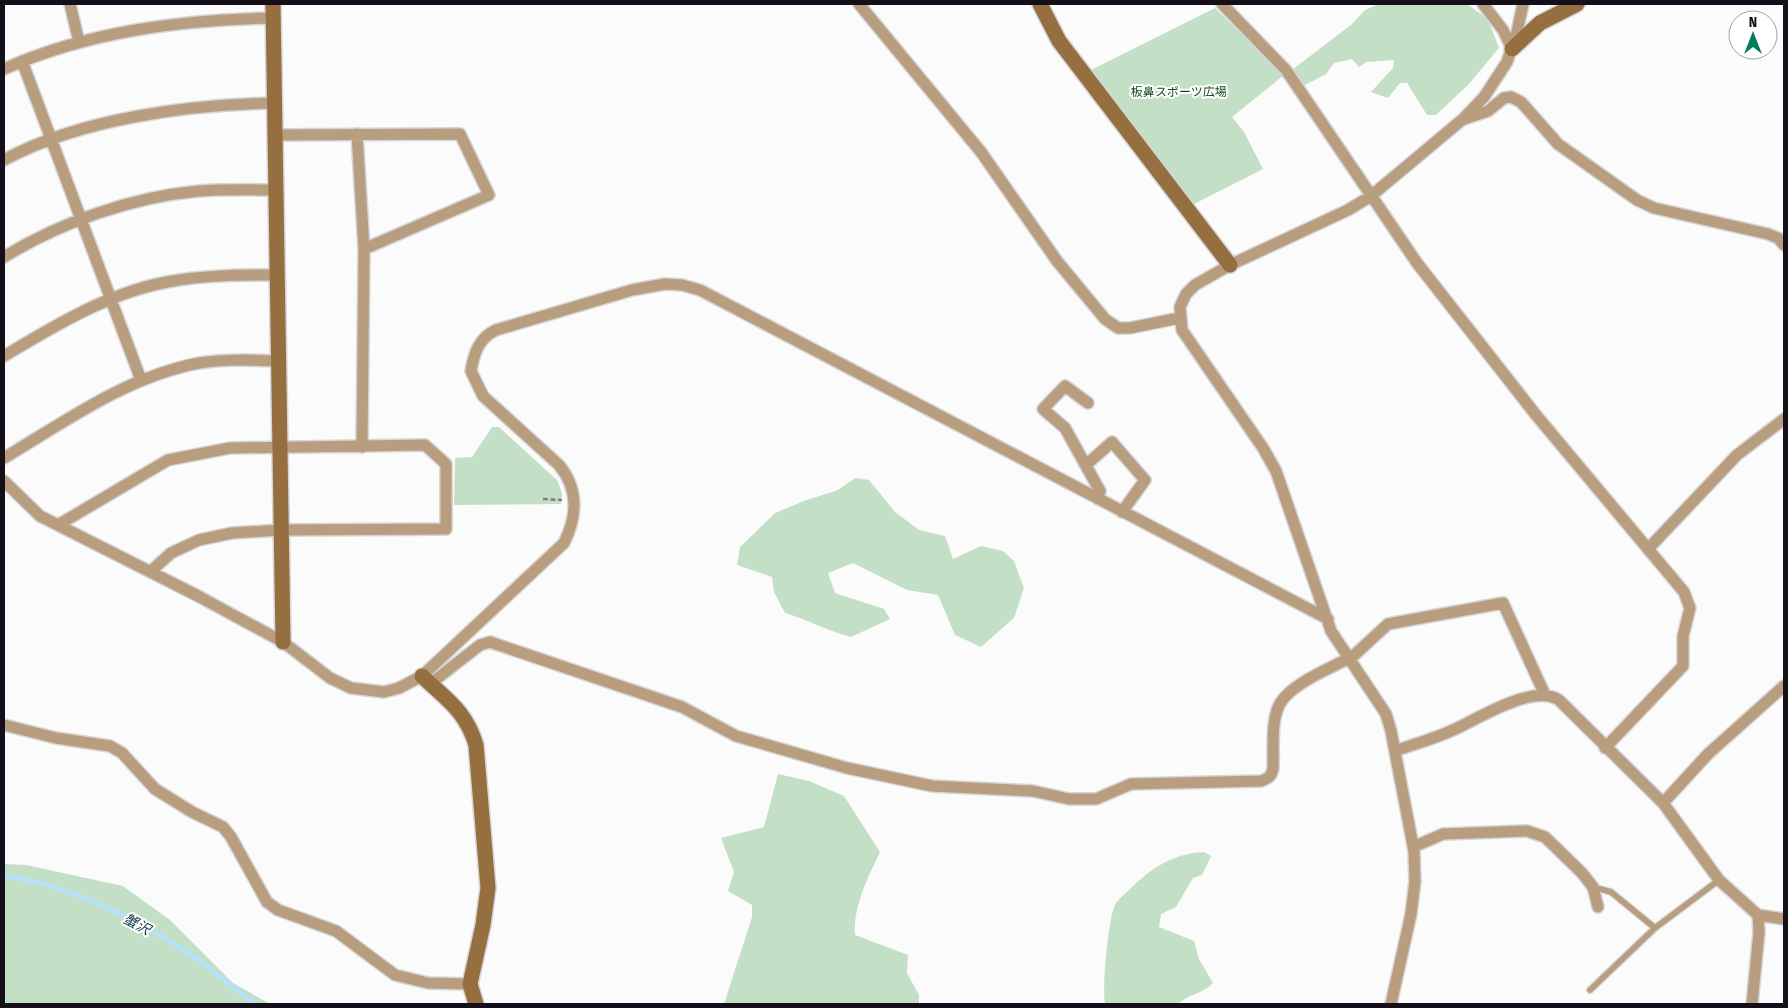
<svg xmlns="http://www.w3.org/2000/svg" width="1788" height="1008" font-family="'Fira Sans Condensed','Noto Sans JP',sans-serif">
<rect width="100%" height="100%" fill="#fbfbfb"/>
<!-- green -->
<path fill="#c3dfc5" d="M1379,4h88l21,15 11,29 -31,37 -32,30h-9l-20,-32h-7l-12,15 -17,-6 22,-24 1,-8 -28,2 -7,5 -7,-8 -18,4 -8,11 -25,13 -9,-17 60,-46 13,-14z
M1215,8l69,67 -52,42 12,15 19,37 -71,36 -101,-135z
M492,427h7l58,53 5,13 -1,11 -107,1 1,-47 17,-1z
M855,478l14,2 26,32 24,18 26,6 8,23 28,-13 22,5 11,10 10,27 -10,30 -33,29 -26,-12 -17,-40 -31,-5 -54,-27 -25,10 7,20 49,16 6,10 -39,18c-23,-6 -43,-17 -66,-24l-11,-21 -2,-15 -35,-12 3,-18 35,-34 29,-12 34,-11z
M778,774l31,7 35,15 36,56c-12,25 -27,55 -25,83l53,20 -1,18 12,22v9h-195l28,-87v-12l-24,-14 6,-19 -13,-34 43,-11z
M1204,852l7,4 -9,19 -9,3 -17,29 -15,7 -2,13 35,14 5,18 14,24c-10,11 -25,11 -35,21h-73c-3,-15 3,-85 10,-99 2,-5 9,-10 13,-14 22,-22 43,-37 76,-39z
M4,864l22,1 97,21 47,34 63,63 37,21h-266z"/>
<g fill="none" stroke-linecap="round" stroke-linejoin="round">
<!-- stream -->
<path stroke="#b3e2fa" stroke-width="4.5" d="M4,876c61,8 119,37 172,69 28,16 53,40 79,59"/>
<!-- lane casing -->
<g stroke="#d6d5d7" stroke-width="8">
<path id="lane" d="M1593,887l18,5 44,36
M1590,990l65,-62 64,-48"/>
</g>
<!-- street casing -->
<g stroke="#d6d5d7" stroke-width="14">
<path id="street" d="M70,4l9,38
M859,4l122,148 76,109 48,58 13,9h12l49,-10
M1222,4l64,66 131,193 119,152 148,177 6,16 -7,28v30l-78,82
M1483,4l20,26 9,19
M22,61l119,319
M4,69c85,-38 177,-49 270,-51
M1464,119l24,-8 16,-13 7,-1 10,5 37,42 79,56 17,8 114,26 10,4 6,7
M357,134l7,115 -2,198
M275,135l185,-1 29,61 -125,54
M4,160c77,-42 185,-55 271,-57
M4,257c57,-35 128,-60 195,-66 26,-2 52,-1 77,-1
M4,356c50,-30 104,-63 163,-74 36,-7 74,-7 110,-7
M1088,403l-23,-17 -22,23 22,19 35,63 -2,8
M4,458c62,-37 122,-81 195,-95 26,-4 53,-3 80,-2
M1086,465l26,-23 33,38 -23,32
M4,481l36,35 158,80 85,46 47,36 21,10 33,4 15,-4 23,-12 142,-133c13,-26 15,-54 -5,-78l-76,-69 -12,-25c3,-18 8,-33 25,-41l136,-40 33,-6 17,1 18,5 628,329
M58,525l110,-65 62,-12 195,-3 21,19v65l-165,1 -49,3 -33,7 -28,13 -21,19
M1648,549l89,-94 47,-36
M1350,659l38,-35 115,-21 42,92
M430,684l50,-39 10,-3 192,65 54,29 111,32 85,18 101,5 36,8h27l35,-15 130,-3c8,-3 11,-5 12,-13 1,-19 -3,-49 8,-66 12,-19 48,-33 68,-44
M4,725l52,13 54,8 12,7 33,36 37,23 31,15 8,10 36,65 11,8 58,21 59,44 33,8 42,1
M1395,751c19,-7 39,-12 58,-21 25,-11 80,-47 106,-30l104,103 56,77 39,35 1,17 -7,72
M1663,803l45,-49 76,-68
M1413,847l30,-13 84,-3 18,6 37,36 11,14 5,20
M1758,915l26,4
M1391,1004l20,-90 4,-33 -1,-30 -23,-120 -5,-17 -55,-83 -55,-160 -13,-23 -81,-118 -2,-23 6,-13 9,-9 35,-20 118,-55 23,-14 92,-77 21,-22 23,-35 10,-30 6,-28"/>
</g>
<!-- secondary casing -->
<g stroke="#d6d5d7" stroke-width="18">
<path id="secondary" d="M273,4l10,638
M1040,4l19,37 171,224
M1512,49l28,-26 37,-19
M422,676c25,24 44,35 54,69l12,143 -5,37 -13,59 6,20"/>
</g>
<!-- path -->
<path stroke="#817e83" stroke-width="2.5" stroke-dasharray="5 2.5" stroke-linecap="butt" d="M543,499l19,1"/>
<!-- lane -->
<use href="#lane" stroke="#b89d7e" stroke-width="5.5"/>
<!-- street -->
<use href="#street" stroke="#b89d7e" stroke-width="11"/>
<!-- secondary -->
<use href="#secondary" stroke="#966f40" stroke-width="15"/>
</g>
<g text-anchor="middle" stroke-width="4" stroke-linejoin="round" paint-order="stroke">
<!-- park labels -->
<g font-size="12" fill="#15491f" stroke="#fff">
<text x="1179" y="96">板鼻スポーツ広場</text>
</g>
<!-- water labels -->
<g font-size="14" font-style="italic" fill="#0c3647" stroke="#fff">
<text transform="translate(137 924) rotate(28)" y="5">蟹沢</text>
</g>
</g>
<!-- border -->
<rect width="1788" height="1008" fill="none" stroke="#150f19" stroke-width="10"/>
<!-- north arrow -->
<g transform="translate(1753 35)"><circle r="24" fill="#ffffff" stroke="#a19fa3"/>
<path d="M0-4L9 19L0 12L-9 19Z" fill="#017d5b"/>
<text y="-8" font-size="14" font-weight="bold" text-anchor="middle" fill="#150f19">N</text>
</g>
</svg>
